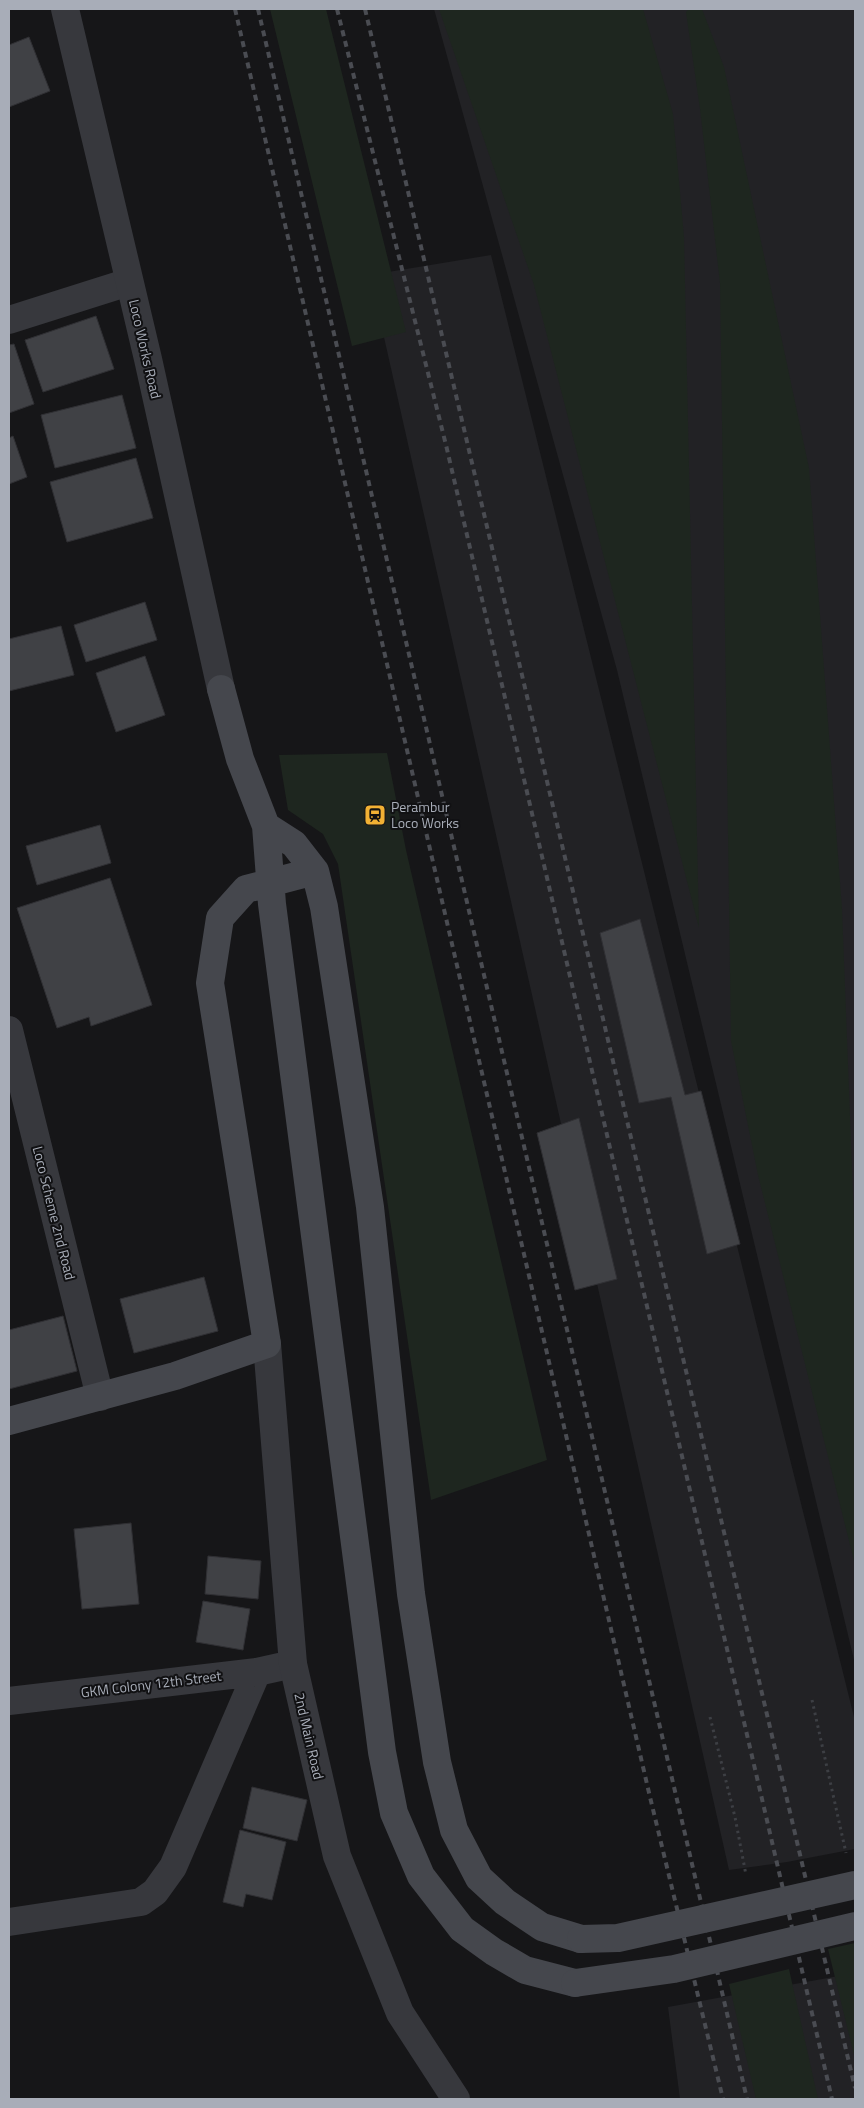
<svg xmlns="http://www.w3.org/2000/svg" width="864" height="2108" font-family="'Titillium Web',sans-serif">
<rect width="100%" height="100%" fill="#161618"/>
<!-- built -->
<path fill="#222225" d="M434,9h421v1655l-238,-994z
M491,255l364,1466v128l-68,13 -58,8 -359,-1595z
M855,1973v126h-175l-12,-92z"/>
<!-- green -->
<path fill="#1e261f" d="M270,9h56l80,323 -54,14z
M439,9h204l30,105 11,123 15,691 -165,-643z
M689,9h13l22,58 85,401 33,441 13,337v319l-97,-390 -27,-134 -11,-758 -20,-174 -14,-97z
M387,753l19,97 141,610 -116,40 -93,-636 -15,-30 -35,-24 -9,-55z
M855,1943v116l-27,-110z
M789,1969l29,130h-62l-27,-115z"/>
<!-- building -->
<path fill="#404145" stroke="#303034" d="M29,37l21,54 -41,16v-62z
M96,316l18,53 -71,23 -18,-52z
M14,344l20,60 -25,9v-68z
M122,395l14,53 -81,20 -14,-53z
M13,436l14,41 -18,7v-46z
M136,458l17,60 -86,24 -17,-60z
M145,602l12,38 -71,22 -12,-37z
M61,626l13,49 -65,16v-52z
M145,656l20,59 -49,17 -20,-59z
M100,825l11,38 -74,22 -11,-39z
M110,878l42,127 -61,21 -2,-9 -32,11 -40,-120z
M640,919l45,176 16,-4 39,153 -33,10 -36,-157 -32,6 -39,-170z
M579,1118l38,161 -42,11 -38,-157z
M204,1277l14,54 -84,22 -14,-54z
M63,1316l14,55 -68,18v-59z
M131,1523l8,81 -57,5 -8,-80z
M208,1556l53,5 -3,38 -53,-5z
M203,1601l47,8 -7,41 -47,-8z
M252,1787l55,13 -10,41 -54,-13z
M240,1830l46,12 -14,58 -26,-6 -3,13 -20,-5z"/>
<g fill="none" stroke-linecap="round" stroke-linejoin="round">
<!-- path -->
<path stroke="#3d3f44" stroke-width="3" stroke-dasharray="2.5 4" stroke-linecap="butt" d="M812,1700l34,153
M710,1717l25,100 11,58"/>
<!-- minor -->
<path stroke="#37383d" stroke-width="28" d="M9,320l120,-38
M9,1030l91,367
M9,1701l248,-29 36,-8
M9,1922l132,-20 14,-10 18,-25 84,-195"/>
<!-- tertiary -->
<path stroke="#37383d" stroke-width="28" d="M65,9l83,350 73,330
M267,1344l26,320 44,192 63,157 56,86"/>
<!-- secondary -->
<path stroke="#45474d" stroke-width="28" d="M221,689l19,70 26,67 6,78 110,848 12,61 27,63 41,53 32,23 31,18 50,13
M266,826l28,18 21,27 9,36 46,300 41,387 26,168 17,68 25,48 26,24 37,25 39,12
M9,1421l166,-45 92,-32 -57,-361 10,-65 26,-29 69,-18"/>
<!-- rail -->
<path stroke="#4a4c52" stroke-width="4" stroke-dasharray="6 5" stroke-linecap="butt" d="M235,9l415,1788 73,302
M258,9l489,2090
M337,9l109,436 386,1654
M365,9l490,2079"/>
<!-- secondary-bridge -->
<path stroke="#45474d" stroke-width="28" d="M581,1939l37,-1 237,-53
M575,1983l99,-14 181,-43"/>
</g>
<!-- icons -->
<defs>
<g id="station-square" transform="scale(1.125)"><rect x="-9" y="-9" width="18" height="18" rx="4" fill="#f2b134" stroke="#111113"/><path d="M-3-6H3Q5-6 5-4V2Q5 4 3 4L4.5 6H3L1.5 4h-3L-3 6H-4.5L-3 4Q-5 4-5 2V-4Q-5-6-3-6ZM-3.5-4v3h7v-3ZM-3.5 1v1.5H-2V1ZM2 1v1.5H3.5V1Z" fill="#111"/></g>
</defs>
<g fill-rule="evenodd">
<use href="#station-square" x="375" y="815"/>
</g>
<g text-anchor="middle" stroke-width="4" stroke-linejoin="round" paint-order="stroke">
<!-- street labels -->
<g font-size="14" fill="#a8adb8" stroke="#111113">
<text transform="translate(145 349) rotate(77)" y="5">Loco Works Road</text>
<text transform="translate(54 1213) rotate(76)" y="5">Loco Scheme 2nd Road</text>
<text transform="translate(151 1684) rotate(-7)" y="5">GKM Colony 12th Street</text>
<text transform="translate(309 1736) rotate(77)" y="5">2nd Main Road</text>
</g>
<!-- poi labels -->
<g font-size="14" fill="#a8adb8" stroke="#111113" text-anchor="start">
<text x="391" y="812">Perambur<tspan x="391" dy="16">Loco Works</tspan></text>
</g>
</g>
<!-- border -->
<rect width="864" height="2108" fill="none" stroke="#a8adb8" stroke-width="20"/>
</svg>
